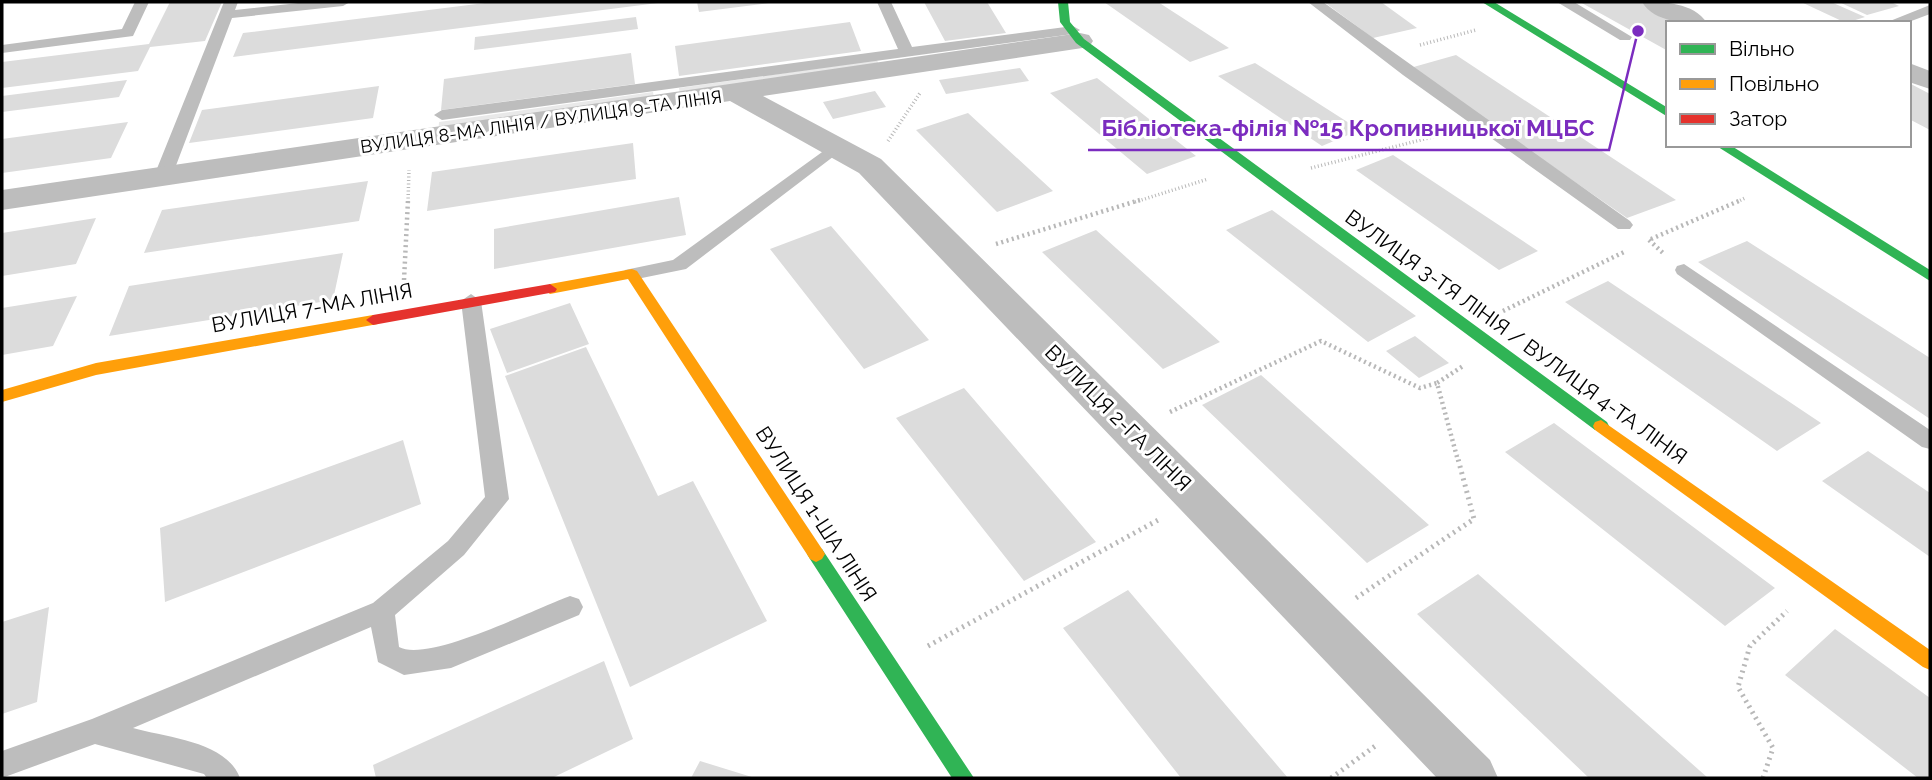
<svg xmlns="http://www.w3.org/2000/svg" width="1932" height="780" font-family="Raleway,sans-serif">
<rect width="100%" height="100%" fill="#fff"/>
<!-- green -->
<path fill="#e9e9e9" d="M877,60l4,10 -200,29 -2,-11z
M653,92l2,11 -217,31 1,-12z"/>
<!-- building -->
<path fill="#dcdcdc" d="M170,2h52l-17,39 -55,6 -12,24 -136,17v-26l147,-18z
M493,2l165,1 -425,54 10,-24z
M697,2h72v1l-70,9z
M924,2h63l19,31 -61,8z
M1104,2h54l71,46 -39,14z
M1324,2h57l36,26 -44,10z
M1580,2h61l39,21h-12v28z
M1801,2h30l34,15 -19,6z
M1839,2h52l8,4 -32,9z
M636,17l2,12 -164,21 1,-13z
M850,22l11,29 -182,25 -4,-30z
M631,53l4,31 -194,26 3,-31z
M1456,55l220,145 -49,18 -217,-150z
M1255,63l105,67 -38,16 -104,-70z
M1020,68l9,13 -83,13 -7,-14z
M1097,78l99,78 -49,18 -97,-81z
M127,80l-8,17 -117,15v-16z
M1909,83l21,11v36l-21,-11z
M379,86l-6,32 -184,25 13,-33z
M875,91l11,16 -53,12 -10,-17z
M968,113l85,78 -56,21 -81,-82z
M128,122l-17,36 -109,15v-34z
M633,143l3,36 -209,32 5,-39z
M1393,155l145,96 -39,19 -143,-100z
M368,181l-9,40 -215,32 18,-43z
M679,197l7,38 -192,34v-40z
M1272,210l144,106 -48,26 -142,-112z
M96,218l-20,46 -74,12v-43z
M831,226l98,114 -65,29 -94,-120z
M1096,230l124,112 -57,27 -121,-117z
M1747,241l183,117v61l-232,-157z
M343,253l-10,47 -224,36 20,-50z
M1608,281l213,142 -44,28 -212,-149z
M77,296l-24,50 -51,9v-47z
M570,303l19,41 -82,29 -17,-44z
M1415,336l34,27 -30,15 -33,-27z
M586,347l72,149 35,-15 74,140 -137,66 -125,-311z
M1261,375l168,150 -62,38 -165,-158z
M964,388l132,154 -72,39 -128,-163z
M1554,423l221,165 -50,38 -220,-174z
M403,440l18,64 -256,98 -5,-74z
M1868,451l62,42v64l-108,-76z
M1478,574l230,204h-119l-172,-164z
M1128,590l160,188h-107l-118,-150z
M49,607l-12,95 -35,12v-92z
M1835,629l95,69v80h-12l-133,-103z
M604,661l29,78 -81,39h-176l-3,-13z
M700,761l55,17h-64z"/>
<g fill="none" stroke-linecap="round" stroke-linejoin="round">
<!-- path-far2 -->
<path stroke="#b8b8b8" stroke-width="3.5" stroke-dasharray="1 2.5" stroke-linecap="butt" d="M1420,45l56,-15
M888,141l32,-48
M1311,168l137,-35
M408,202l1,-32
M1135,202l73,-23
M1737,202l8,-4"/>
<!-- path-far1 -->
<path stroke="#b8b8b8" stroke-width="4.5" stroke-dasharray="2 3.5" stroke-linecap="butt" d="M1651,239l90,-39
M1649,240l14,13
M996,244l144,-44
M404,280l4,-80
M1503,311l121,-59
M1170,412l151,-71 99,47 17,-5
M1457,457l-20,-74 26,-17"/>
<!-- path -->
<path stroke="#b8b8b8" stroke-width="5" stroke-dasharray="2 4.5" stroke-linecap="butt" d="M1356,598l118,-79 -17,-64
M928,646l232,-127
M1331,778l47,-34
M1763,778l10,-30 -35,-61 12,-41 37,-35"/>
<!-- lane -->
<path fill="#bdbdbd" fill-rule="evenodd" d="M135,2h14l-16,34 -131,17v-8l120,-16z
M224,2h14l-3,8 72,-8h43l-7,4 -111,12 -60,158 -3,4h-12l-3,-4z
M877,2h14l21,45 161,-21 7,4 -7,4 -631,86 -8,-5 8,-5 456,-61z
M1308,2h15l307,219 3,4 -3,4h-12l-215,-154z
M1557,2h17l58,35 -2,3h-10z
M1930,5v9l-24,9h-21z
M836,142l6,2v6l-156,119 -54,11 -7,-2 -2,-4 2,-4 48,-10z
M1684,264l246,166v19l-8,-2 -245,-173 -2,-4 2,-4z
M471,294l10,7 28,198 -45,56 -69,60 4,32c30,16 137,-39 171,-51l9,3 4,8 -4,8 -128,53 -47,7 -26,-13 -7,-35 -238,101c35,10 93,13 107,50h-33l-3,-4 -109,-30 -93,34v-27l90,-32 281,-116 75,-62 37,-44 -24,-196z"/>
<!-- street -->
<path fill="#bdbdbd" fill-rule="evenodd" d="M1642,2c22,0 51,0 65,21 -22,0 -52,0 -65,-21z
M1080,33l9,2 4,6 -4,6 -326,49 118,63 609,601 8,18h-61l-578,-605 -129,-72 -728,109v-20z
M1909,63l21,8v18l-21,-7z"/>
<!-- fast -->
<path fill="#30b455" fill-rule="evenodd" d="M1058,2h10l2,20 14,17 523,383 2,4 -2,4h-12l-519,-387 -16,-21z
M1482,2h12l174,106v9z
M1715,145h15l200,125v11z
M816,546l6,3 152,229h-22l-142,-219 -3,-5 3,-5z"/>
<!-- slow -->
<path fill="#ff9f0a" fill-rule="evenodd" d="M632,269l5,2 185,278 3,5 -3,5 -6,3 -6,-3 -182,-280 -78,15 -7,-5 7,-5z
M373,315l5,1 2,4 -2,4 -282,51 -94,27v-12l94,-27z
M1601,420l329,230v20l-7,-3 -328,-237 -2,-4 2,-4z"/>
<!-- jam -->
<path fill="#e5322d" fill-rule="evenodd" d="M550,284l7,5 -2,3 -182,33 -7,-5 7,-5z"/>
</g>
<g text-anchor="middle" stroke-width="6" stroke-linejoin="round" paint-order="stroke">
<!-- far-street labels -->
<g font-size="18" fill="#000" stroke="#fff">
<text transform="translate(541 122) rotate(-8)" y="6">ВУЛИЦЯ 8-МА ЛІНІЯ / ВУЛИЦЯ 9-ТА ЛІНІЯ</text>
</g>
<!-- street labels -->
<g font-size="21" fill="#000" stroke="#fff">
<text transform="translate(312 308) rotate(-10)" y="7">ВУЛИЦЯ 7-МА ЛІНІЯ</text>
<text transform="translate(1516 337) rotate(36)" y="7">ВУЛИЦЯ 3-ТЯ ЛІНІЯ / ВУЛИЦЯ 4-ТА ЛІНІЯ</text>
<text transform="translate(1118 418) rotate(45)" y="7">ВУЛИЦЯ 2-ГА ЛІНІЯ</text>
<text transform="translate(816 514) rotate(57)" y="7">ВУЛИЦЯ 1-ША ЛІНІЯ</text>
</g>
</g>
<!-- callouts -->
<path fill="none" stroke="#7b2cbf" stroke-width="2.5" d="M1638 31L1609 150H1088"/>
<circle fill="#7b2cbf" stroke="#fff" stroke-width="2.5" cx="1638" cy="31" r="7"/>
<g font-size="23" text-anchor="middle" font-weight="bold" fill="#7b2cbf" stroke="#fff" stroke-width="6" stroke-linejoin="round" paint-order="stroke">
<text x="1348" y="136">Бібліотека-філія №15 Кропивницької МЦБС</text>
</g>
<!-- border -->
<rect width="1932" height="780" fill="none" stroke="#000000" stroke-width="7"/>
<!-- legend -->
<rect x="1666" y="21" width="245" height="126" fill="#ffffff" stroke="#999999" stroke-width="2"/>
<rect x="1680" y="44" width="35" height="10" fill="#30b455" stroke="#999999" stroke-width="2"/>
<text x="1729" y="56" font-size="21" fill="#000000">Вільно</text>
<rect x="1680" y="79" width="35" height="10" fill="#ff9f0a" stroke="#999999" stroke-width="2"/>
<text x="1729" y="91" font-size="21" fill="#000000">Повільно</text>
<rect x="1680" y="114" width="35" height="10" fill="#e5322d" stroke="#999999" stroke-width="2"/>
<text x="1729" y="126" font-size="21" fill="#000000">Затор</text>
</svg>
